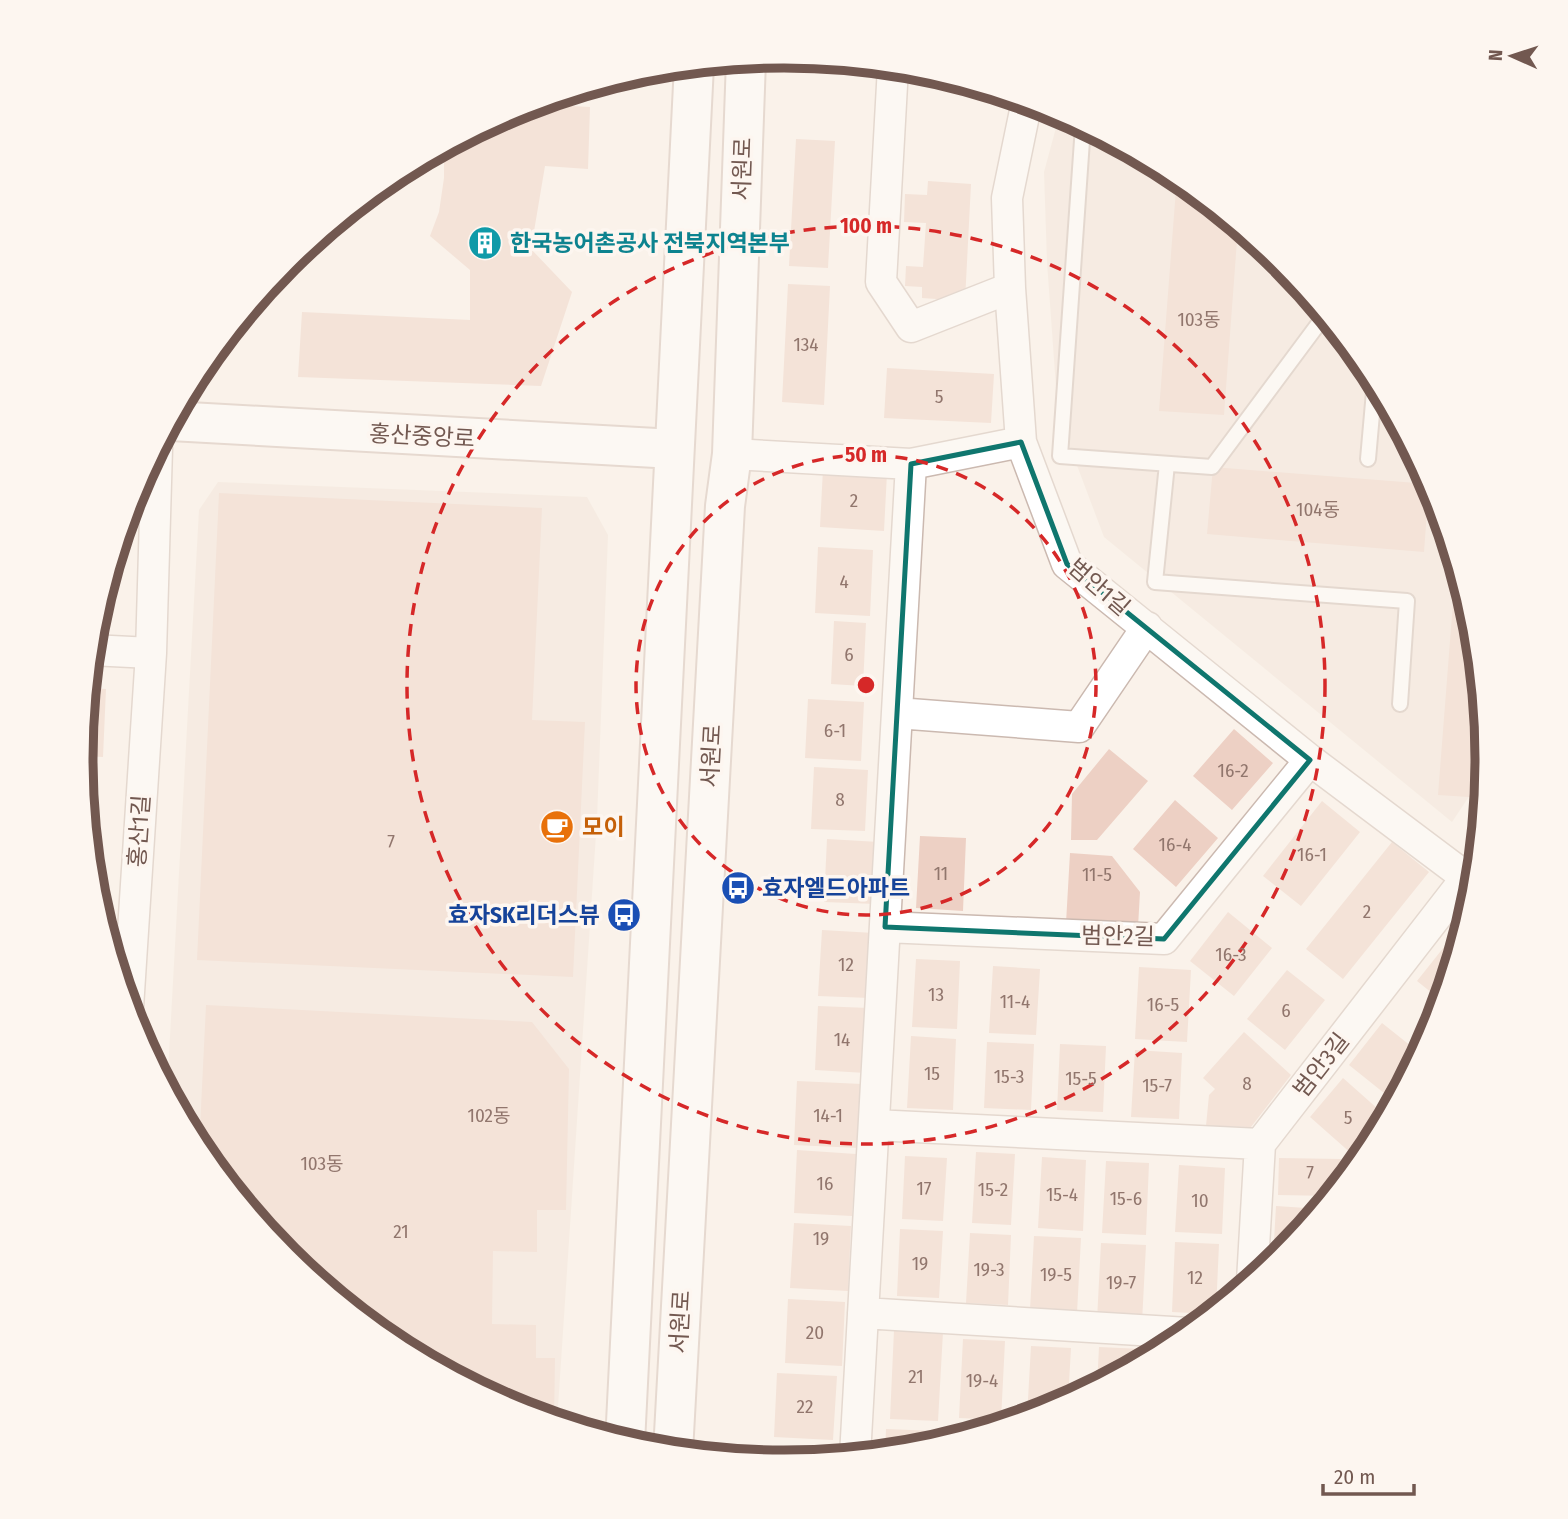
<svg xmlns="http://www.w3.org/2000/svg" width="1568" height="1519" font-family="'Fira Sans Condensed','Noto Sans KR',sans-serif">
<rect width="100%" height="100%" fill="#faf2ea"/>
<!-- residential -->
<path fill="#f1e3d9" d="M1060,113l115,62 107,87 87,107 65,122 40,132 13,137 -1,11 -34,51 -348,-285 -46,-122 -11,-153 -3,-90z
M218,482l369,15 21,38 -11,284 -40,603 -43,-13 -121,-65 -107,-87 -87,-107 -32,-59 32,-581z"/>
<!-- building -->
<path fill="#edd0c4" d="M534,104l56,3 -2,62 -43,-3 -14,83 41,43 -31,94 -243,-9 4,-65 168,8v-50l-40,-34 9,-24 5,-34v-30l71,-39z
M796,139l39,2 -7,127 -39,-2z
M1177,176l61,51 -14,188 -65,-4z
M928,181l43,3 -6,117 -43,-3v-11l-17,-1 1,-20 17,1 3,-44 -22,-1 1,-28 22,1z
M788,284l42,2 -6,119 -42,-3z
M887,368l107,6 -3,49 -107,-5z
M1213,467l216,17 -5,68 -217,-18z
M823,469l64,4 -3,58 -64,-4z
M219,493l323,15 -10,212 53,2 -12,255 -376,-17z
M818,547l55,3 -3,66 -55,-3z
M1456,564l18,59 13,137 -3,38 -46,-3z
M834,621l32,2 -3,63 -32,-2z
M88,688l18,1 -3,68 -22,-1z
M808,699l56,3 -3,59 -56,-3z
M1234,729l39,34 -41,47 -39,-34z
M1109,749l39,32 -51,59h-26l1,-46z
M814,767l54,3 -3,61 -54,-2z
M1175,800l43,38 -42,49 -43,-38z
M1322,801l38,31 -59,74 -38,-30z
M920,836l46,2 -3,73 -47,-3z
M827,839l52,3 -3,62 -52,-2z
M1392,842l37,30 -86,107 -37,-30z
M1070,853l42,3 28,36 -2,35 -72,-4z
M1228,912l44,36 -38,48 -44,-35z
M1467,918h1l-26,83 -25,-20z
M822,930l52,3 -4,65 -52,-2z
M916,959l44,2 -3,68 -45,-2z
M993,966l47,3 -4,66 -47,-2z
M1139,967l52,3 -4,72 -52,-3z
M1287,970l38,30 -40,50 -38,-31z
M206,1005l326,17 37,47 -3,141h-29v42l-44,-1 -1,73 44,1v33h19l-1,63 -40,-12 -121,-65 -107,-87 -87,-108z
M818,1006l51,2 -3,65 -51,-3z
M1382,1023l39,31 -27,47 -45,-36z
M1244,1032l47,43 -40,52 -45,-1 3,-31 6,-6 -12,-11z
M911,1036l45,3 -3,71 -46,-2z
M987,1042l47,2 -3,66 -47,-2z
M1060,1044l46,2 -3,66 -46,-2z
M1135,1050l47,3 -3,66 -48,-2z
M1343,1078l44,39 -34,38 -43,-38z
M797,1081l65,3 -3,64 -65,-3z
M797,1150l59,4 -4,62 -58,-3z
M976,1152l39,2 -4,71 -39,-2z
M905,1156l42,2 -4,63 -41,-2z
M1042,1157l44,3 -3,71 -45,-3z
M1279,1158l62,1v26l-9,11 -54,-1z
M1106,1161l43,2 -3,72 -44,-2z
M1179,1165l46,3 -3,66 -47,-2z
M1276,1206l45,3 -43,51 -5,-1z
M794,1223l57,3 -3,65 -58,-3z
M900,1229l43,2 -4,67 -42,-2z
M970,1233l41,2 -3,70 -42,-2z
M1034,1236l47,2 -4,75 -47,-3z
M1175,1242l44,2 -3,67 -4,3 -40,-2z
M1101,1243l45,2 -4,77 -45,-2z
M788,1299l57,3 -3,64 -57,-3z
M894,1330l49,2 -5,89 -48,-2z
M963,1339l42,2 -4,79 -42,-2z
M1031,1346l40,2 -3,53 -15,9 -26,7z
M1099,1347l43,2v13l-45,24z
M777,1373l60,3 -4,64 -59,-3z
M886,1429l50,2v14l-15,5 -36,3z
M957,1429l26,1v1l-26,8z
M775,1450l56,3 -1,5 -56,4z"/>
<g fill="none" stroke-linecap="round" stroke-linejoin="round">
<!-- lane casing -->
<g stroke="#cbb9b0" stroke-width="18">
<path id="lane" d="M1083,126l-23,330 152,11 113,-152
M1368,459l7,-79
M1167,464l-12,118 252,19 -7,103"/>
</g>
<!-- street casing -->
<g stroke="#cbb9b0" stroke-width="33">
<path id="street" d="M893,67l-12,215 30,45 99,-39
M1027,101l-20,97 3,90 11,154 46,122 243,196 165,124
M732,454l179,10 110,-22
M91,650l60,3
M897,713l182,14 68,-100
M885,927l279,12 146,-179
M128,1008l23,-355 6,-205
M874,1125l386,19
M1252,1281l8,-137 217,-280
M863,1313l325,20
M855,1456l56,-992"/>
</g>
<!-- secondary casing -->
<g stroke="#cfbbb1" stroke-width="42">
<path id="secondary" d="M171,421l503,28
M625,1443l69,-1378
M673,1452l52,-946 7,-52 14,-394"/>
</g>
<!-- lane -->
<use href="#lane" stroke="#fff" stroke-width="14"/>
<!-- street -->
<use href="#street" stroke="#fff" stroke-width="30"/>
<!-- secondary -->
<use href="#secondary" stroke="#fff" stroke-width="38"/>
</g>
<!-- marked area -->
<path d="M0 0H1568V1519H0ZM1021,442l46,122 243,196 -146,179 -279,-12 26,-463z" fill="#faf2ea" fill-opacity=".55" fill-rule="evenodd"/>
<path fill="none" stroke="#0f766e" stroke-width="5" stroke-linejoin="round" d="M1021,442l46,122 243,196 -146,179 -279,-12 26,-463z"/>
<!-- distance rings -->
<g fill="none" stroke="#d62828" stroke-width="3.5" stroke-dasharray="12 9">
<circle cx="866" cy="685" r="230"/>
<circle cx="866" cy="685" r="459"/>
</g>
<!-- icons -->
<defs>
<g id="building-disc" transform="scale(1.75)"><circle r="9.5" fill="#0f9aa8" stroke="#fdf6f0"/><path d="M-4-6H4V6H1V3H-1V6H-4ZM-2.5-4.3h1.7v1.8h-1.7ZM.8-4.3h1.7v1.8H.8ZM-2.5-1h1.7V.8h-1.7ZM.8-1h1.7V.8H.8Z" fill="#fff"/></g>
<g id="cafe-disc" transform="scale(1.75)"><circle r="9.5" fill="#e8710a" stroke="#fdf6f0"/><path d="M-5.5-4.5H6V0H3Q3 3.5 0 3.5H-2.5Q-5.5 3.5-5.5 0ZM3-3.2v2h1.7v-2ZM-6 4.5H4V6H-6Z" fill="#fff"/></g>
<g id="bus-disc" transform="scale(1.75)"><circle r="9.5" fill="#1a4fb4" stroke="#fdf6f0"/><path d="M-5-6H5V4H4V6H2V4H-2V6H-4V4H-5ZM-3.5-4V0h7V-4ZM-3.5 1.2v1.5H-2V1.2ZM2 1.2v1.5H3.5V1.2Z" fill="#fff"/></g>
</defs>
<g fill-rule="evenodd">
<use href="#building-disc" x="485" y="243"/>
<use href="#cafe-disc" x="557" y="827"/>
<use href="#bus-disc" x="738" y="888"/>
<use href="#bus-disc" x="624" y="915"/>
</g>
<g text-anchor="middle" stroke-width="7" stroke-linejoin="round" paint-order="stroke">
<!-- number labels -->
<g font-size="19" fill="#91766d">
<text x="1199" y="326">103동</text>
<text x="806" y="351">134</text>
<text x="939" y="403">5</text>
<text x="854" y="507">2</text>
<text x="1318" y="516">104동</text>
<text x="844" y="588">4</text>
<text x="849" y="661">6</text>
<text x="835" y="737">6-1</text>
<text x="1233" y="777">16-2</text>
<text x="840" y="806">8</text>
<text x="391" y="848">7</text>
<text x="1175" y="851">16-4</text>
<text x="1312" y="861">16-1</text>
<text x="941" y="880">11</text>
<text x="1097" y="881">11-5</text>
<text x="1367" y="918">2</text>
<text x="1231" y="961">16-3</text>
<text x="846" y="971">12</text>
<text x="936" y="1001">13</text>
<text x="1015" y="1008">11-4</text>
<text x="1163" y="1011">16-5</text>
<text x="1286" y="1017">6</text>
<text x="842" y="1046">14</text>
<text x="932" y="1080">15</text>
<text x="1009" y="1083">15-3</text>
<text x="1081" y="1085">15-5</text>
<text x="1247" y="1090">8</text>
<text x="1157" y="1092">15-7</text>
<text x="489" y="1122">102동</text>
<text x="828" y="1122">14-1</text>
<text x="1348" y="1124">5</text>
<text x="322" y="1170">103동</text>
<text x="1310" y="1179">7</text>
<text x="825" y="1190">16</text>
<text x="924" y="1195">17</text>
<text x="993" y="1196">15-2</text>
<text x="1062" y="1201">15-4</text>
<text x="1126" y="1205">15-6</text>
<text x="1200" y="1207">10</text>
<text x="401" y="1238">21</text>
<text x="821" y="1245">19</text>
<text x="920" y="1270">19</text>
<text x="989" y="1276">19-3</text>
<text x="1056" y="1281">19-5</text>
<text x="1195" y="1284">12</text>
<text x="1121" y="1289">19-7</text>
<text x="815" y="1339">20</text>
<text x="916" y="1383">21</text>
<text x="982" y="1387">19-4</text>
<text x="805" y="1413">22</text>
</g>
<!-- street labels -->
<g font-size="23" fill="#725850" stroke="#fdf6f0">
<text transform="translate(742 169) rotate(-88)" y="8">서원로</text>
<text transform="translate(422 436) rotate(3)" y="8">홍산중앙로</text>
<text transform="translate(1099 587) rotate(41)" y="8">범안1길</text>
<text transform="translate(711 756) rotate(-87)" y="8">서원로</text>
<text transform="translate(139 831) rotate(-86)" y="8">홍산1길</text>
<text transform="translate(1118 936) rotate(1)" y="8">범안2길</text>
<text transform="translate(1321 1065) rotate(-52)" y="8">범안3길</text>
<text transform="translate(680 1322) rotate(-87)" y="8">서원로</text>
</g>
<!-- culture labels -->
<g font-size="23" font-weight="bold" fill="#0d838f" stroke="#fdf6f0" text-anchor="start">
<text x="510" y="251">한국농어촌공사 전북지역본부</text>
</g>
<!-- food labels -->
<g font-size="23" font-weight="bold" fill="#c56008" stroke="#fdf6f0" text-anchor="start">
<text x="582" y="835">모이</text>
</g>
<!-- transit labels -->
<g font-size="23" font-weight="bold" fill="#164399" stroke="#fdf6f0" text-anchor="start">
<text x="762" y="896">효자엘드아파트</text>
<text x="600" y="923" text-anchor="end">효자SK리더스뷰</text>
</g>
</g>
<!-- crop -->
<path d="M0 0H1568V1519H0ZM93 759a691 691 0 1 1 1382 0a691 691 0 1 1-1382 0Z" fill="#fdf6f0" fill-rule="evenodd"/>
<path fill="none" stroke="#725850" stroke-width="9" d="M93 759a691 691 0 1 1 1382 0a691 691 0 1 1-1382 0Z"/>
<circle cx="866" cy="685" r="10" fill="#d62828" stroke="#fdf6f0" stroke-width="3.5"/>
<g font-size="21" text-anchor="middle" font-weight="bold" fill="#d62828" stroke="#fdf6f0" stroke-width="7" stroke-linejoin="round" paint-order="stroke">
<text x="866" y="233">100 m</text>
<text x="866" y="462">50 m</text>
</g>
<!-- north arrow -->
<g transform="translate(1512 56) rotate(273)" stroke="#fdf6f0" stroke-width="5" paint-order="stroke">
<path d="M0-5L12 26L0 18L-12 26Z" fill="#725850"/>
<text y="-10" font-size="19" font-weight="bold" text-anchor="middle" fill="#725850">N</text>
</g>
<!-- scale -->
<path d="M1323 1484v10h91v-10" fill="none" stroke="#725850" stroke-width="3.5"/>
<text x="1334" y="1484" font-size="21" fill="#725850" stroke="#fdf6f0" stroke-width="5" paint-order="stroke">20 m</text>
</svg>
